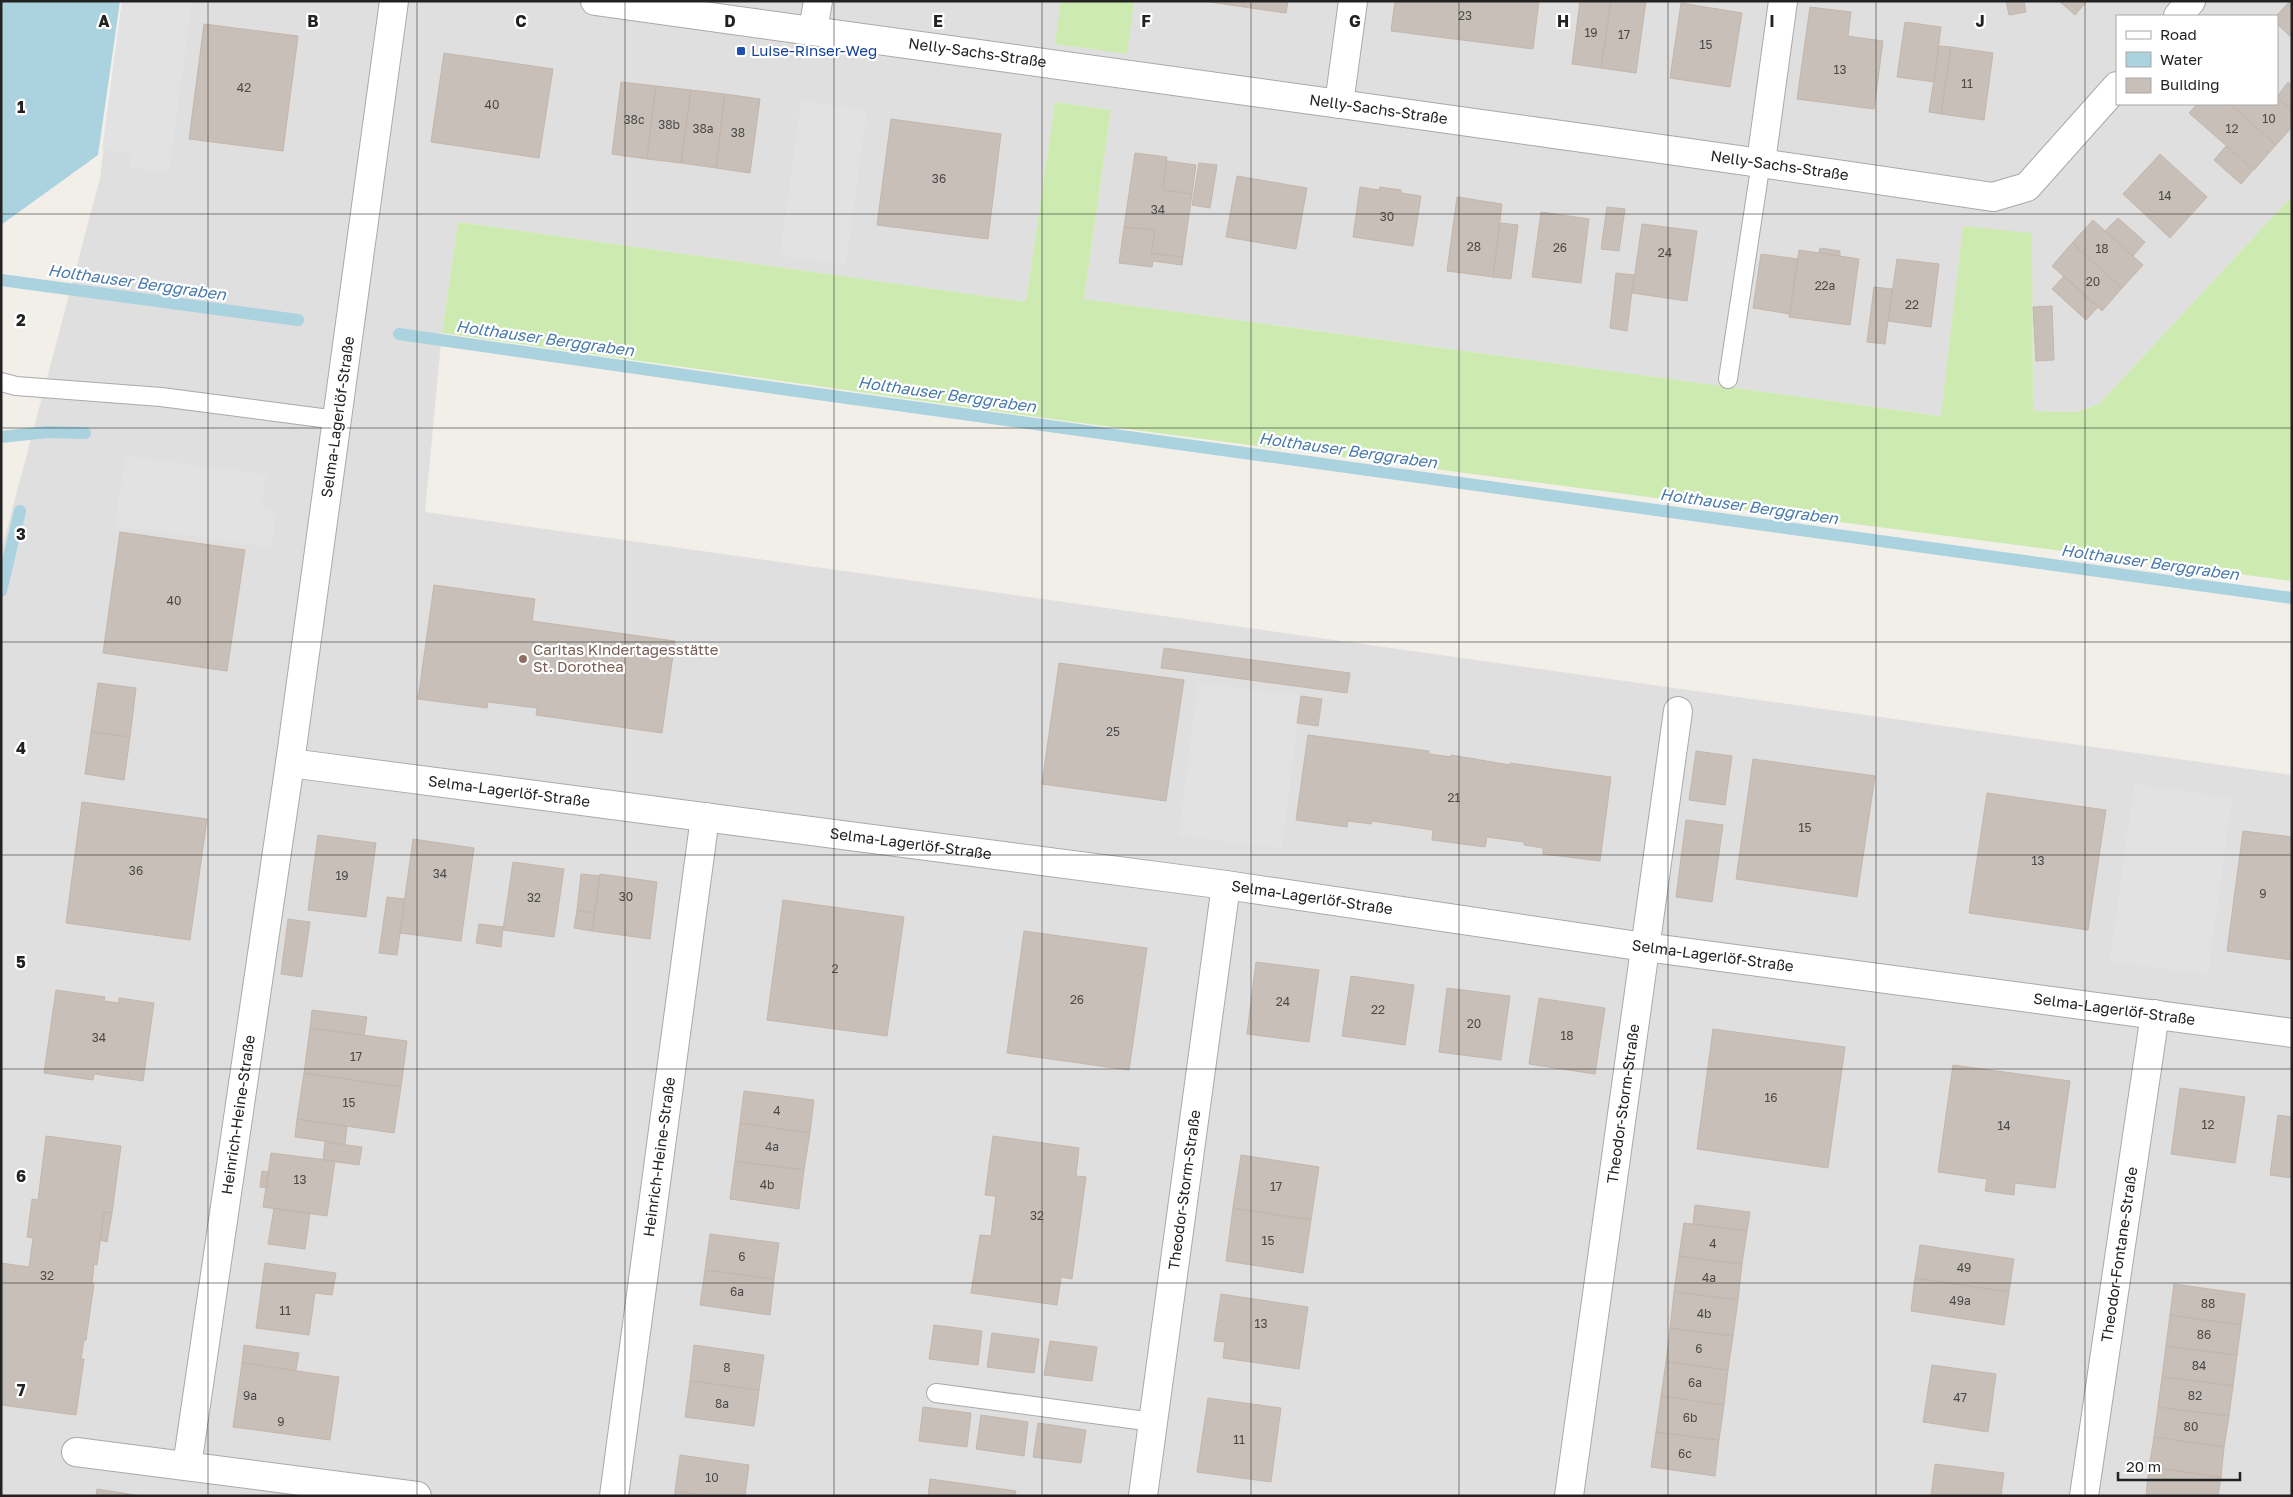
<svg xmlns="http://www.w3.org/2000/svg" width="2293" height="1497" font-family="'Golos Text',sans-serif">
<rect width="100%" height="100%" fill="#f2efe9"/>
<!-- residential -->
<path fill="#e0dfdf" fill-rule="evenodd" d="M122,1h2170v195l-193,208 -23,8 -43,-1 -1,-177 -69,-7 -21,189 -858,-117 27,-189 -56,-8 -29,200 -568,-80 -16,111 -17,179 1867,263v721h-2291v-944l99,-374zM2117,16h160v88h-160z"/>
<!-- grass -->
<path fill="#cdebb0" d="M1061,1h73l-7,53 -72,-10z
M1055,102l56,8 -27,189 857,117 22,-190 69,7 1,178 43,1 23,-8 193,-208v385l-1226,-160 -624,-88 16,-111 568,80z"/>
<!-- parking -->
<path fill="#e2e2e2" d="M122,1h70l-23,171 -39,-5 2,-13 -30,-4z
M801,101l66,9 -21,155 -66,-9z
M125,456l141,18 -4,34 15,3 -6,36 -156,-21z
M1198,683l103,13 -19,152 -103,-13z
M2134,784l98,14 -24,176 -98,-13z"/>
<!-- water -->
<path fill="#aad3df" d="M1,1h119l-22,154 -97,70z"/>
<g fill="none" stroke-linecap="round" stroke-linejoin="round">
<!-- stream -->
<path stroke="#aad3df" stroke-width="12" d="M1,280l297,40
M399,334l383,55 1510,209
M1,437l46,-5 38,1
M1,591l19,-80"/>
</g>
<!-- building -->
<path fill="#c7bfb8" stroke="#c4b6ab" d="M1203,1h41v6z
M1244,1h44l-2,12 -42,-6z
M1395,1h144l-6,48 -142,-18z
M1580,1h31l-10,67 -29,-4z
M1611,1h35l-10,72 -35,-5z
M2006,1h18l2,11 -17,3z
M2059,1h28l-12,14z
M2290,1h2v37l-15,-14 -1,-8z
M1681,3l61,10 -12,74 -60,-9z
M1810,7l41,5 -3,24 35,5 -9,68 -77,-10z
M1905,22l36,5 -7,55 -37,-5z
M204,24l94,12 -15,115 -94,-12z
M1939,46l12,1 -10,67 -12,-2z
M1951,47l42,6 -9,67 -43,-6z
M444,53l109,16 -14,89 -108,-16z
M621,82l35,4 -9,73 -35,-5z
M2288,82l4,4v25l-15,-14z
M656,86l35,4 -10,73 -34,-4z
M691,90l34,4 -9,74 -35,-5z
M725,94l35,5 -10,74 -34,-5z
M2277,97l15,14v16l-16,18 -46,-41h47z
M2197,104h33l46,41 -22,25 -65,-57z
M891,119l110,15 -13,105 -111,-14z
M2226,146l27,24 -12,14 -27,-24z
M1135,153l32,4 -4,33 29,4 -9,63 -32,-4 4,-23 -31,-3z
M2160,154l47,43 -37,41 -47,-44z
M1167,161l29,4 -4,29 -29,-4z
M1199,163l18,2 -7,43 -18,-3z
M1237,176l70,12 -11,61 -70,-12z
M1360,187l19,3 1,-3 21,3v3l20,3 -8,50 -60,-9z
M1457,197l45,7 -9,73 -46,-6z
M1607,207l18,2 -6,42 -18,-2z
M1541,212l48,7 -8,64 -49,-6z
M2118,218l27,24 -12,14 -28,-25z
M2093,220l50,45 -21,23 -50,-45z
M1500,223l18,2 -7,54 -18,-2z
M1642,224l55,7 -10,70 -55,-8z
M1124,227l31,3 -4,23 32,4 -1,8 -29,-4 -1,6 -33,-4z
M2072,243l50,45 -20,23 -50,-45z
M1820,248l20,3v5l-21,-3z
M1799,250l60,9 -9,66 -61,-8z
M1761,254l37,5 -8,55 -37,-6z
M1897,259l42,5 -8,63 -43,-6z
M1616,273l18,2 -7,56 -17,-3z
M2064,276l34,31 -12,13 -34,-31z
M1874,287l18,2 -7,55 -18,-2z
M2052,306l2,54 -18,1 -3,-54z
M120,532l125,18 -18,121 -124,-18z
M434,585l101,14 -3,22 143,20 -13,92 -126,-18 1,-7 -49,-6 -1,6 -69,-9z
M1164,648l186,25 -3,20 -186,-25z
M1059,663l125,17 -18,121 -124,-17z
M98,683l38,5 -6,49 -39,-5z
M1301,696l21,3 -4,27 -21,-3z
M91,732l39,5 -6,43 -39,-6z
M1308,735l121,16v3l22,3v-2l59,10v-2l101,14 -11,84 -57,-7v-6l-19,-3v-3l-37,-5 -2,10 -53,-7 1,-10 -61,-9 -1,3 -23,-3 -1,6 -51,-7z
M1696,751l36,5 -7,49 -36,-5z
M1753,759l122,17 -18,121 -121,-18z
M1987,793l119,17 -18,120 -119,-17z
M82,802l125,17 -17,121 -124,-17z
M1686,820l37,5 -11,77 -36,-5z
M2243,831l49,6v123l-65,-9z
M318,835l58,8 -10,74 -58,-7z
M413,839l61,9 -13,93 -61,-8z
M513,862l51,7 -10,68 -51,-7z
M581,874l19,2 -5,37 -18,-3z
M600,874l57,8 -7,57 -58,-8z
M387,897l18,2 -8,56 -18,-2z
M783,900l121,17 -17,119 -120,-16z
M577,910l18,3 -3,18 -18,-3z
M288,919l22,3 -8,55 -21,-3z
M479,924l24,3 -2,20 -25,-4z
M1024,931l123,17 -18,122 -122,-17z
M1256,962l63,8 -10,72 -62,-8z
M1351,976l63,9 -9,60 -63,-9z
M1447,988l63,8 -9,64 -62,-8z
M56,990l49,7 -1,4 15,2v-5l35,5 -11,78 -49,-7 -1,6 -49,-7z
M1539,998l66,10 -10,66 -66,-10z
M312,1010l55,7 -3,18 -54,-7z
M310,1028l97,13 -6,46 -97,-14z
M1713,1029l132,18 -17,121 -131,-19z
M1953,1065l117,16 -15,107 -40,-5 -1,12 -29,-4 2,-12 -49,-7z
M304,1073l97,14 -7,46 -97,-14z
M2180,1088l65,9 -10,66 -64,-9z
M744,1091l70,9 -4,33 -70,-10z
M2278,1115l14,2v61l-22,-3z
M297,1119l50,7 -2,18 -50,-7z
M740,1123l70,10 -6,37 -69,-9z
M46,1136l75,10 -9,67 -8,-1 -7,53 -3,-1 -2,20h2l-8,56h-2l-3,19h3l-8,56 -75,-10v-142l28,4 4,-29 -6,-1 5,-38 6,1z
M993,1136l86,12 -3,28 10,1 -14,102 -11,-2 -4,28 -86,-12 9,-58 11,1 5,-40 -11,-1z
M325,1142l37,5 -3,18 -36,-5z
M271,1153l64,8 -8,55 -64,-9z
M1241,1155l78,12 -8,53 -78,-12z
M735,1161l69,9 -5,39 -69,-10z
M262,1171l7,1 -2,16 -7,-1z
M1695,1205l55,7 -3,19 -54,-7z
M274,1208l36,5 -5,36 -37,-5z
M1233,1208l78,12 -8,53 -77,-12z
M104,1212l8,1 -5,29 -7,-2z
M1684,1223l63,8 -5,33 -63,-8z
M710,1234l69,9 -5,36 -69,-9z
M1920,1245l94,14 -5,33 -94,-14z
M1679,1256l63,8 -4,36 -64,-8z
M265,1263l71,10 -4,22 -17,-2 -6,42 -53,-7z
M705,1270l69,9 -4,36 -70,-10z
M1915,1278l94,14 -5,33 -93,-14z
M2174,1284l71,10 -4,31 -71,-10z
M1674,1292l64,8 -5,36 -63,-8z
M1221,1294l87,13 -9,62 -76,-11 2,-16 -11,-1z
M2170,1315l71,10 -4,30 -71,-9z
M934,1325l48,6 -4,34 -49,-6z
M1670,1328l63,8 -5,34 -62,-8z
M992,1333l47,6 -5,34 -47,-6z
M1050,1341l47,6 -5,34 -48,-6z
M244,1345l55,8 -3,17 -54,-7z
M694,1345l70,10 -5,35 -69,-9z
M2166,1346l71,9 -4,31 -71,-9z
M1666,1362l62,8 -4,35 -63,-9z
M242,1363l97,14 -9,63 -97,-13z
M1932,1365l64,9 -8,58 -65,-10z
M2162,1377l71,9 -4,30 -71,-9z
M690,1381l69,9 -5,36 -69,-9z
M1661,1396l63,9 -5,35 -63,-8z
M1208,1398l73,10 -10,74 -74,-10z
M923,1407l48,6 -4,34 -48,-6z
M2158,1407l71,9 -5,31 -70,-10z
M981,1415l47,7 -4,34 -48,-7z
M1038,1423l48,7 -5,33 -48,-6z
M1656,1432l63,8 -4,36 -64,-9z
M2154,1437l70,10 -3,30 -72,-10z
M680,1455l69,10 -4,31h-37l-33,-5z
M1935,1464l69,9 -3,23h-70z
M2149,1467l72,10 -3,19h-72z
M930,1479l86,12 -1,5h-87z
M97,1489l45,7h-46z
M675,1491l33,5h-33z"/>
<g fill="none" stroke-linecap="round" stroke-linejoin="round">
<!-- lane casing -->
<g stroke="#a9a9a9" stroke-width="20">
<path id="lane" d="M1728,379l33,-217
M1,382l15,4 145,11 176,23
M936,1393l217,29"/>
</g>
<!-- street casing -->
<g stroke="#a9a9a9" stroke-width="30">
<g id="street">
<path id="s1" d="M394,1l-104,762 936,122 419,62 647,86"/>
<path id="s2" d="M595,1c248,32 496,68 745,103 218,31 436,60 653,93l34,-10 90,-101"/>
<path d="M2178,16l13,-15"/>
<path d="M813,30l5,-29"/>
<path d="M1339,104l14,-103"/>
<path d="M1761,162l22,-161"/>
<path d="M76,1452l341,44"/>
<path id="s3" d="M187,1466l103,-703"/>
<path id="s4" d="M614,1496l91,-679"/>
<path id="s5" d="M1143,1496l83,-611"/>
<path id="s6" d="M1569,1496l109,-785"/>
<path id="s7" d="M2084,1496l71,-482"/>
</g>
</g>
<!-- lane -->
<use href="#lane" stroke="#fff" stroke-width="18"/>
<!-- street -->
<use href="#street" stroke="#fff" stroke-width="28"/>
</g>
<!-- grid -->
<path fill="none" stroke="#222" stroke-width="1" stroke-opacity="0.55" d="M208,1v1495M417,1v1495M625,1v1495M834,1v1495M1042,1v1495M1251,1v1495M1459,1v1495M1668,1v1495M1876,1v1495M2085,1v1495M1,214h2291M1,428h2291M1,642h2291M1,855h2291M1,1069h2291M1,1283h2291"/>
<!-- markers -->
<rect fill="#1a4fb4" stroke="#fff" stroke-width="2" x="736" y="46" width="10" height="10" rx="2.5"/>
<circle fill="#8d6e63" stroke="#fff" stroke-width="2" cx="523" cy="659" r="5"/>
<g text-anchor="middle" stroke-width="4.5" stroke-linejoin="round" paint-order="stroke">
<!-- number labels -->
<g font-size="12" fill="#4b4948">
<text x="1465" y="20">23</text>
<text x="1591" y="37">19</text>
<text x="1624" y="39">17</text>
<text x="1706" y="49">15</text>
<text x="1840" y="74">13</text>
<text x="1967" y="88">11</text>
<text x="244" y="92">42</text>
<text x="492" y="109">40</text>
<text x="2269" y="123">10</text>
<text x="634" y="124">38c</text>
<text x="669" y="129">38b</text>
<text x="703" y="133">38a</text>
<text x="2232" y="133">12</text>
<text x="738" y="137">38</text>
<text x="939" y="183">36</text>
<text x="2165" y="200">14</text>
<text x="1158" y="214">34</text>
<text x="1387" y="221">30</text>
<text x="1474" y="251">28</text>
<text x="1560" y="252">26</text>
<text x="2102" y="253">18</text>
<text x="1665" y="257">24</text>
<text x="2093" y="286">20</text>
<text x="1825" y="290">22a</text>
<text x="1912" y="309">22</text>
<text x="174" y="605">40</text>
<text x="1113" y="736">25</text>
<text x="1454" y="802">21</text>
<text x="1805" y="832">15</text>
<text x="2038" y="865">13</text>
<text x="136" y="875">36</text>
<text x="440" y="878">34</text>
<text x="342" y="880">19</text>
<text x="2263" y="898">9</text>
<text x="626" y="901">30</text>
<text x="534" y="902">32</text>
<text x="835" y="973">2</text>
<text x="1077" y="1004">26</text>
<text x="1283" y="1006">24</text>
<text x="1378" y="1014">22</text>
<text x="1474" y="1028">20</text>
<text x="1567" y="1040">18</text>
<text x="99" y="1042">34</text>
<text x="356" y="1061">17</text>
<text x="1771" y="1102">16</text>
<text x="349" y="1107">15</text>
<text x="777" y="1115">4</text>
<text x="2208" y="1129">12</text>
<text x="2004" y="1130">14</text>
<text x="772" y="1151">4a</text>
<text x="300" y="1184">13</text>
<text x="767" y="1189">4b</text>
<text x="1276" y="1191">17</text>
<text x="1037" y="1220">32</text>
<text x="1268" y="1245">15</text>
<text x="1713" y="1248">4</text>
<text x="742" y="1261">6</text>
<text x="1964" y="1272">49</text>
<text x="47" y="1280">32</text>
<text x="1709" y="1282">4a</text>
<text x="737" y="1296">6a</text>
<text x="1960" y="1305">49a</text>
<text x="2208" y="1308">88</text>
<text x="285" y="1315">11</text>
<text x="1704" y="1318">4b</text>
<text x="1261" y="1328">13</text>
<text x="2204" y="1339">86</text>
<text x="1699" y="1353">6</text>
<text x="2199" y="1370">84</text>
<text x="727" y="1372">8</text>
<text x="1695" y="1387">6a</text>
<text x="250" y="1400">9a</text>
<text x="2195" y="1400">82</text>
<text x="1960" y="1402">47</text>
<text x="722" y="1408">8a</text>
<text x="1690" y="1422">6b</text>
<text x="281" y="1426">9</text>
<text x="2191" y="1431">80</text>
<text x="1239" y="1444">11</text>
<text x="1685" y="1458">6c</text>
<text x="712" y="1482">10</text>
</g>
<!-- transit labels -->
<g font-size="15" fill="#164399" stroke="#fff" text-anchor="start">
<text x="751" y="56">Luise-Rinser-Weg</text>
</g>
<!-- street labels -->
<g font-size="15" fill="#222" stroke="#fff">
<text dy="5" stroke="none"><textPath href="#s2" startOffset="386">Nelly-Sachs-Straße</textPath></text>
<text dy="5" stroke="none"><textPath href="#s2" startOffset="791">Nelly-Sachs-Straße</textPath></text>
<text dy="5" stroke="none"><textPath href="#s2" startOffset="1196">Nelly-Sachs-Straße</textPath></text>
<text transform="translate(338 417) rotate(-82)" y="5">Selma-Lagerlöf-Straße</text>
<text dy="5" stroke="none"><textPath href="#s1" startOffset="990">Selma-Lagerlöf-Straße</textPath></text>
<text dy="5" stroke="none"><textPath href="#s1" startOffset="1395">Selma-Lagerlöf-Straße</textPath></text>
<text dy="5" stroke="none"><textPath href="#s1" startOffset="1800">Selma-Lagerlöf-Straße</textPath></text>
<text dy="5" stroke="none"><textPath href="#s1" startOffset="2205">Selma-Lagerlöf-Straße</textPath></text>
<text dy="5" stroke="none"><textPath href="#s1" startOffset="2610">Selma-Lagerlöf-Straße</textPath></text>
<text dy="5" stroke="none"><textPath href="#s6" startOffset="396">Theodor-Storm-Straße</textPath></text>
<text dy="5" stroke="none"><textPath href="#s3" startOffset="355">Heinrich-Heine-Straße</textPath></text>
<text dy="5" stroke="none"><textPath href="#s4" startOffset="342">Heinrich-Heine-Straße</textPath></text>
<text dy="5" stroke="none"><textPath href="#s5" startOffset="309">Theodor-Storm-Straße</textPath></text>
<text dy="5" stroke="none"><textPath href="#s7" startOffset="244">Theodor-Fontane-Straße</textPath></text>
</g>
<!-- education labels -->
<g font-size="15" fill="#785e54" stroke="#fff" text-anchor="start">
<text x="533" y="655">Caritas Kindertagesstätte<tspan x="533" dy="17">St. Dorothea</tspan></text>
</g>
<!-- water labels -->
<g font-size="16" font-style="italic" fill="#4a7aab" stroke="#fff">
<text transform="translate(137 282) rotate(8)" y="6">Holthauser Berggraben</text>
<text transform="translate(545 338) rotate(8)" y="6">Holthauser Berggraben</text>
<text transform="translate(947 394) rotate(8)" y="6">Holthauser Berggraben</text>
<text transform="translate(1348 450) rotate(8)" y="6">Holthauser Berggraben</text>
<text transform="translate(1749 506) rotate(8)" y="6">Holthauser Berggraben</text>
<text transform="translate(2150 562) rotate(8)" y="6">Holthauser Berggraben</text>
</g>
</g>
<g font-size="16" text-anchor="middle" font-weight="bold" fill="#222" stroke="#fff" stroke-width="4.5" stroke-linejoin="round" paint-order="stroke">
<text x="104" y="27">A</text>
<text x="313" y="27">B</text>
<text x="521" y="27">C</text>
<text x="730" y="27">D</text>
<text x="938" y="27">E</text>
<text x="1146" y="27">F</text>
<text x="1355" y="27">G</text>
<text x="1563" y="27">H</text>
<text x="1772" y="27">I</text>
<text x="1980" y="27">J</text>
<text x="21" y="113">1</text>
<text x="21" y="326">2</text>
<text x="21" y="540">3</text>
<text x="21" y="754">4</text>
<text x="21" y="968">5</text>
<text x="21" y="1182">6</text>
<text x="21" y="1396">7</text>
</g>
<!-- border -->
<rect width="2293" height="1497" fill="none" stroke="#222222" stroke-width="5"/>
<!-- legend -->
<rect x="2116" y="15" width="162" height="90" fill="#ffffff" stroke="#a7a7a7"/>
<rect x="2126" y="31" width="25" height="8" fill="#ffffff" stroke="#a7a7a7"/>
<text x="2160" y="40" font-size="15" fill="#222222">Road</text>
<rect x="2126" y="52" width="25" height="15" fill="#aad3df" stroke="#a7a7a7"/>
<text x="2160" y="65" font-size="15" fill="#222222">Water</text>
<rect x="2126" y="78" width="25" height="15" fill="#c7bfb8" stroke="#a7a7a7"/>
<text x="2160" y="90" font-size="15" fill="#222222">Building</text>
<!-- scale -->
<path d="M2118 1472v8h122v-8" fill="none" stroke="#222222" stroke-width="2.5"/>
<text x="2126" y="1472" font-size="15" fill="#222222" stroke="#ffffff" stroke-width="4" paint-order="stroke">20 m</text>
</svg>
